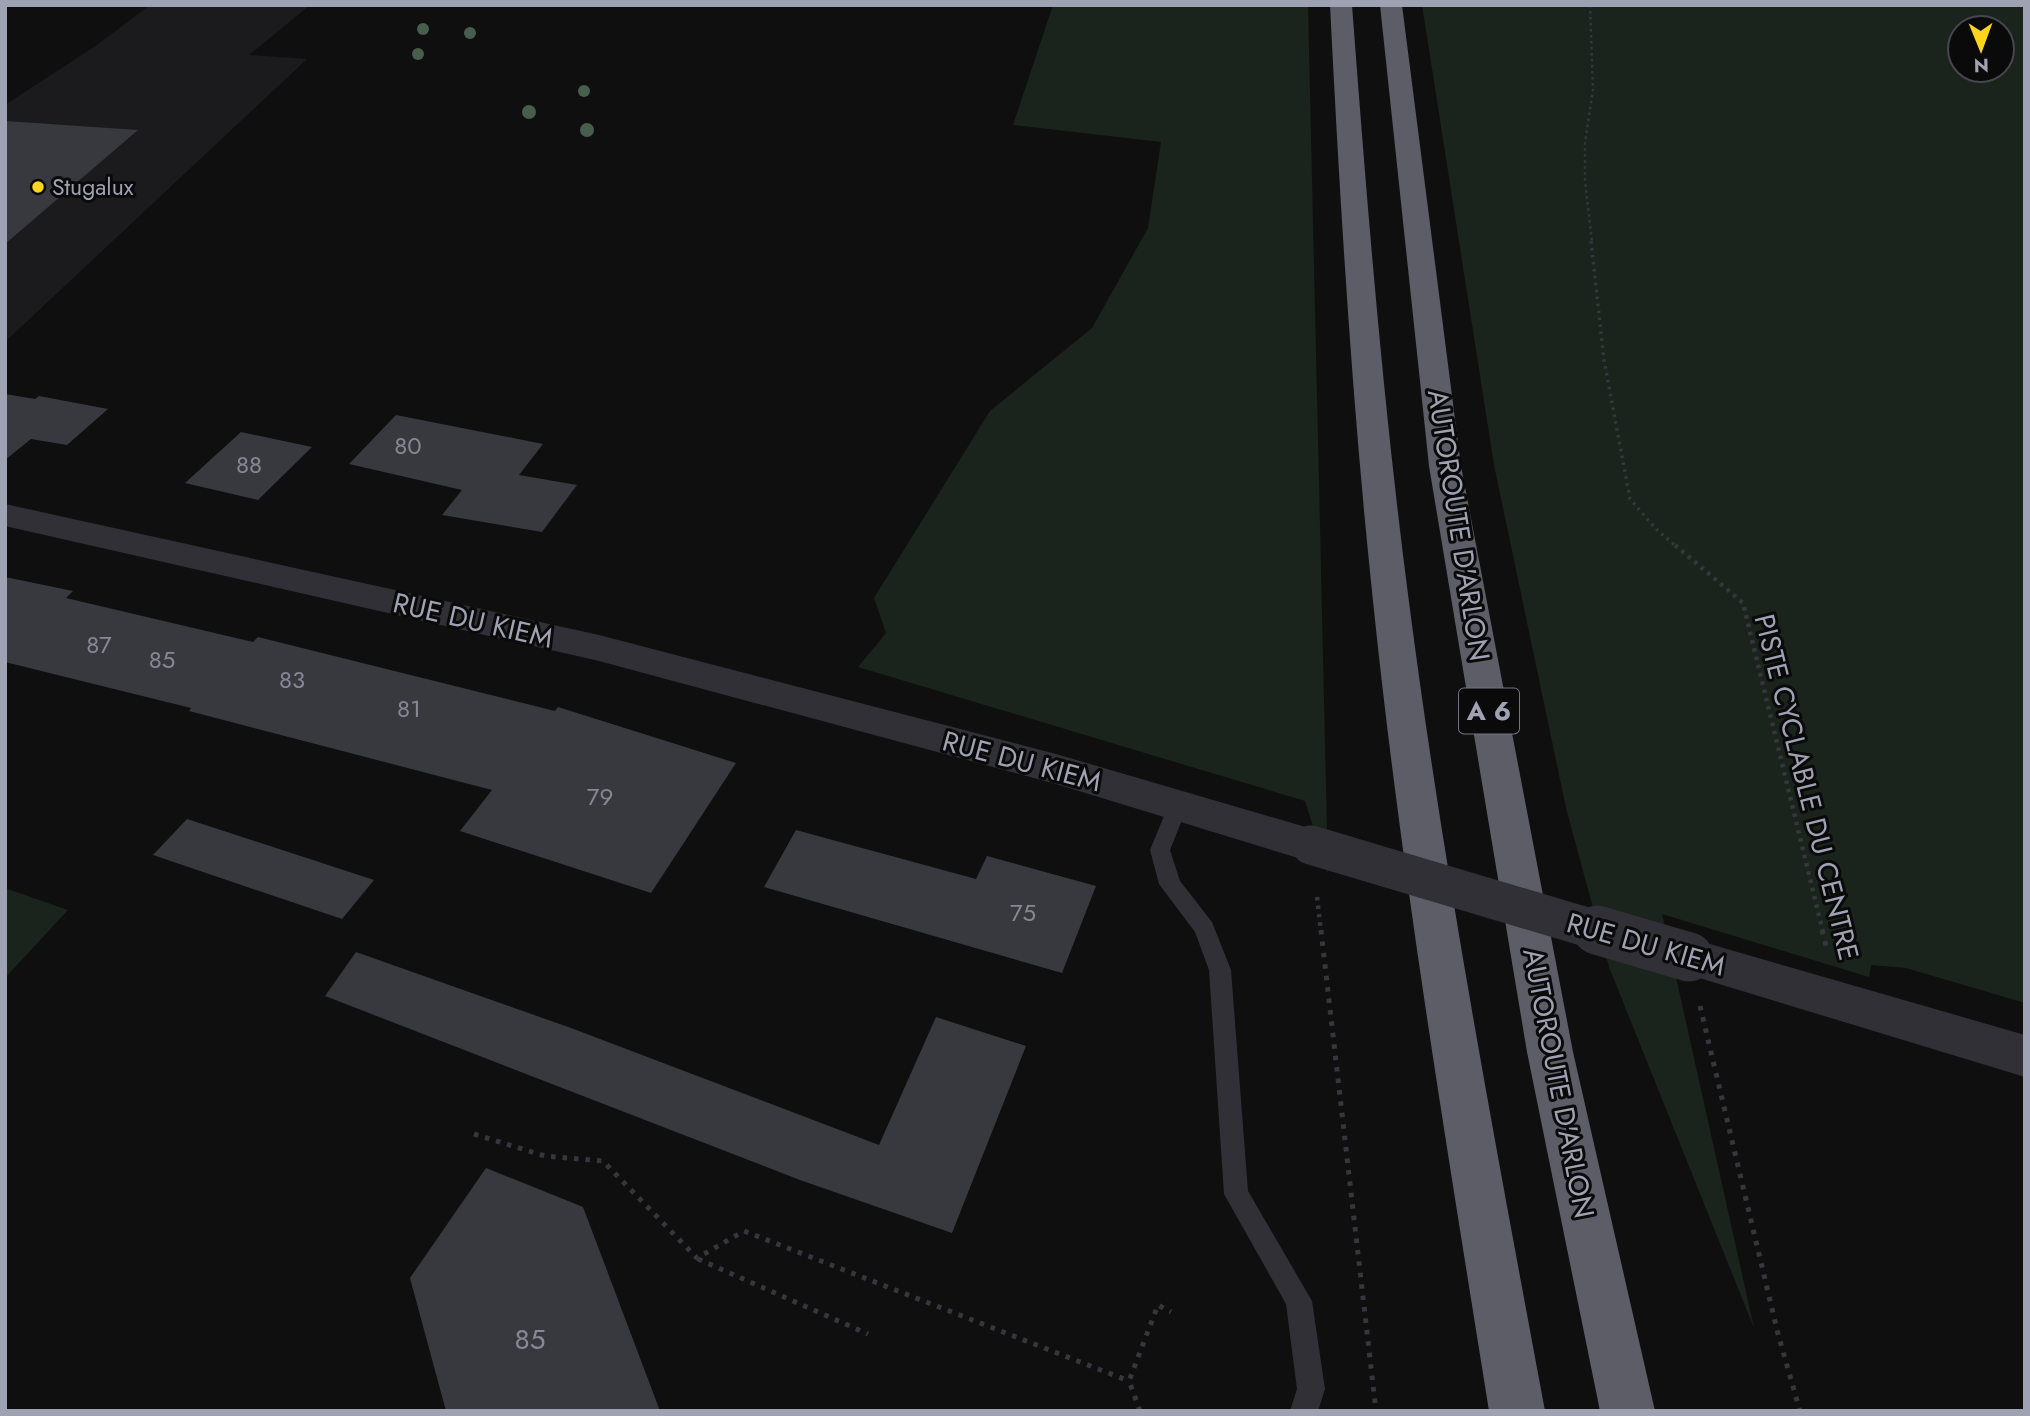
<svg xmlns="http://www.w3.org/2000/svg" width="2030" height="1416" font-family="Jost,sans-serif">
<rect width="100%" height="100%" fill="#0f0f10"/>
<!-- built -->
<path fill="#1b1b1d" d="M150,5h160l-61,50 58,4 -302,283v-237l92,-60z"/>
<!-- green -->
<path fill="#1b231d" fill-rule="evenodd" d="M1053,5h255l20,869 -23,-73 -447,-134 28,-34 -12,-35 116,-187 102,-83 56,-100 13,-86 -148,-17z
M1422,5h603v998l-119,-35 -35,-3 -2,12 -207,-63 92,414 -145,-361 -43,-159 -72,-343zM1960,28h42v42h-42z
M5,888l63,22 -63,68z"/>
<!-- building -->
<path fill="#38393e" d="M5,121l133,9 -133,114z
M5,394l30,5 4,-3 69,13 -41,36 -36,-6 -26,21z
M396,415l147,29 -24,31 58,10 -35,47 -100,-17 20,-25 -113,-26z
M241,432l71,15 -54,53 -73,-17z
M5,577l68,14 -7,7 187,44 5,-5 297,74 3,-4 178,56 -85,130 -191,-62 32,-41 -303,-79 2,-3 -186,-46z
M187,819l187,61 -32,39 -189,-64z
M796,830l180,49 11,-23 109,30 -34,87 -298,-86z
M356,952l215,76 308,117 57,-128 90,29 -74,187 -152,-53 -475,-184z
M486,1168l97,39 77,204h-214l-36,-133z"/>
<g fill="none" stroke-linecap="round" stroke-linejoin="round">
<!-- path-far3 -->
<path stroke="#36373d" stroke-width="2.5" stroke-dasharray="2.5 3.5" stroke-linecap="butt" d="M1590,5l3,85 -8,52v39l7,61"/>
<!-- path-far2 -->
<path stroke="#36373d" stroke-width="3.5" stroke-dasharray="2.5 4.5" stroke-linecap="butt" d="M1591,241l13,119 26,139 25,29 22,19"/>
<!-- path-far1 -->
<path stroke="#36373d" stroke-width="4.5" stroke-dasharray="3.5 5" stroke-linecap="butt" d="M1675,545l68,58 80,329
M1317,897l4,35"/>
<!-- path -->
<path stroke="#36373d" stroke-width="5" stroke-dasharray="4.5 7" stroke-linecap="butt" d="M1321,930l55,481
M1822,930l5,20
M1700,1006l78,328 22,77
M474,1134l71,22 58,5 94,97 47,-27 385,150
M698,1259l170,75
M1140,1411l-11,-30 29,-76 13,7"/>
<!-- lane -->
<path fill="#303036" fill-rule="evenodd" d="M1178,797l7,2 3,6 -18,45 10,31 32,41 19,48 17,221 64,110 13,88 -7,22h-28l7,-22 -11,-85 -62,-110 -15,-224 -14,-38 -36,-48 -9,-34 21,-51z"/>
<!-- street -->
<path fill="#303036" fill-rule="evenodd" d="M5,504l594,131 457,119 270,79 6,12 -6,12 -15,5 -255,-78 -457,-123 -594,-135z
M1689,938l336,97v42l-352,-107 -6,-13 6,-13z"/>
<!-- highway -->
<path fill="#5c5d67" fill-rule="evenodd" d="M1330,5h22c15,199 31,399 57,597 35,271 86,540 136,809h-56c-43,-269 -88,-539 -116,-810 -21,-198 -33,-397 -43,-596z
M1380,5h22l59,461 112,586 82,359h-55l-73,-359 -98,-586z"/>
<!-- street-bridge-far1 -->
<path stroke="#303036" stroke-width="39" d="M1311,845l292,87"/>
<!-- street-bridge -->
<path stroke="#303036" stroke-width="49" d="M1597,930l92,27"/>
</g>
<!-- trees -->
<g fill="#475e4c">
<circle cx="423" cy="29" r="6"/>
<circle cx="470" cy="33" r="6"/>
<circle cx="418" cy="54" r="6"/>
<circle cx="584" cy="91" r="6"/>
<circle cx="529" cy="112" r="7"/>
<circle cx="587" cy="130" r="7"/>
</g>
<!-- markers -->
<circle fill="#fad41d" stroke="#0a0a0b" stroke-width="2.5" cx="38" cy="187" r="7"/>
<g text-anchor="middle" stroke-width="6" stroke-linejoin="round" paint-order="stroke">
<!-- far-poi labels -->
<g font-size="23" fill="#9fa2b2" stroke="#0a0a0b" text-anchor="start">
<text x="52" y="195">Stugalux</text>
</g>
<!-- number labels -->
<g font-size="24" fill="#858895">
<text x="408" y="454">80</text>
<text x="249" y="473">88</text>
<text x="99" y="653">87</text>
<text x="162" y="668">85</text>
<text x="292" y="688">83</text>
<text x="409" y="717">81</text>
<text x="600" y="805">79</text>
<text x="1023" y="921">75</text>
</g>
<!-- shield labels -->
<rect fill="#0a0a0b" stroke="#727480" stroke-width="2" x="1459" y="688.5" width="60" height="45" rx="5"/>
<g font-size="26" font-weight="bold" fill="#9fa2b2">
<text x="1489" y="720">A 6</text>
</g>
<!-- street labels -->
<g font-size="28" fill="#9fa2b2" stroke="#0a0a0b">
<text transform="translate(1459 525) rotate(81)" y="10">AUTOROUTE D'ARLON</text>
<text transform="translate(473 620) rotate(13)" y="10">RUE DU KIEM</text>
<text transform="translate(1022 761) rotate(15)" y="10">RUE DU KIEM</text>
<text transform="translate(1807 787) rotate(76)" y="10">PISTE CYCLABLE DU CENTRE</text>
<text transform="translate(1646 944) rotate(16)" y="10">RUE DU KIEM</text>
<text transform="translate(1559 1083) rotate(79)" y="10">AUTOROUTE D'ARLON</text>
</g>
<!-- near-number labels -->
<g font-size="28" fill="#858895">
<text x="530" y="1349">85</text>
</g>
</g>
<!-- border -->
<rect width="2030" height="1416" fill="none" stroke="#9fa2b2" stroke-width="14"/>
<!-- north arrow -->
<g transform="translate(1981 49) rotate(179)"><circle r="33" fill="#0a0a0b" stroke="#46474e" stroke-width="2"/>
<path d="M0-5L12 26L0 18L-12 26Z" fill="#fad41d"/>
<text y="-10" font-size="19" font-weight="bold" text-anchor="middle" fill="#9fa2b2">N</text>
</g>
</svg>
